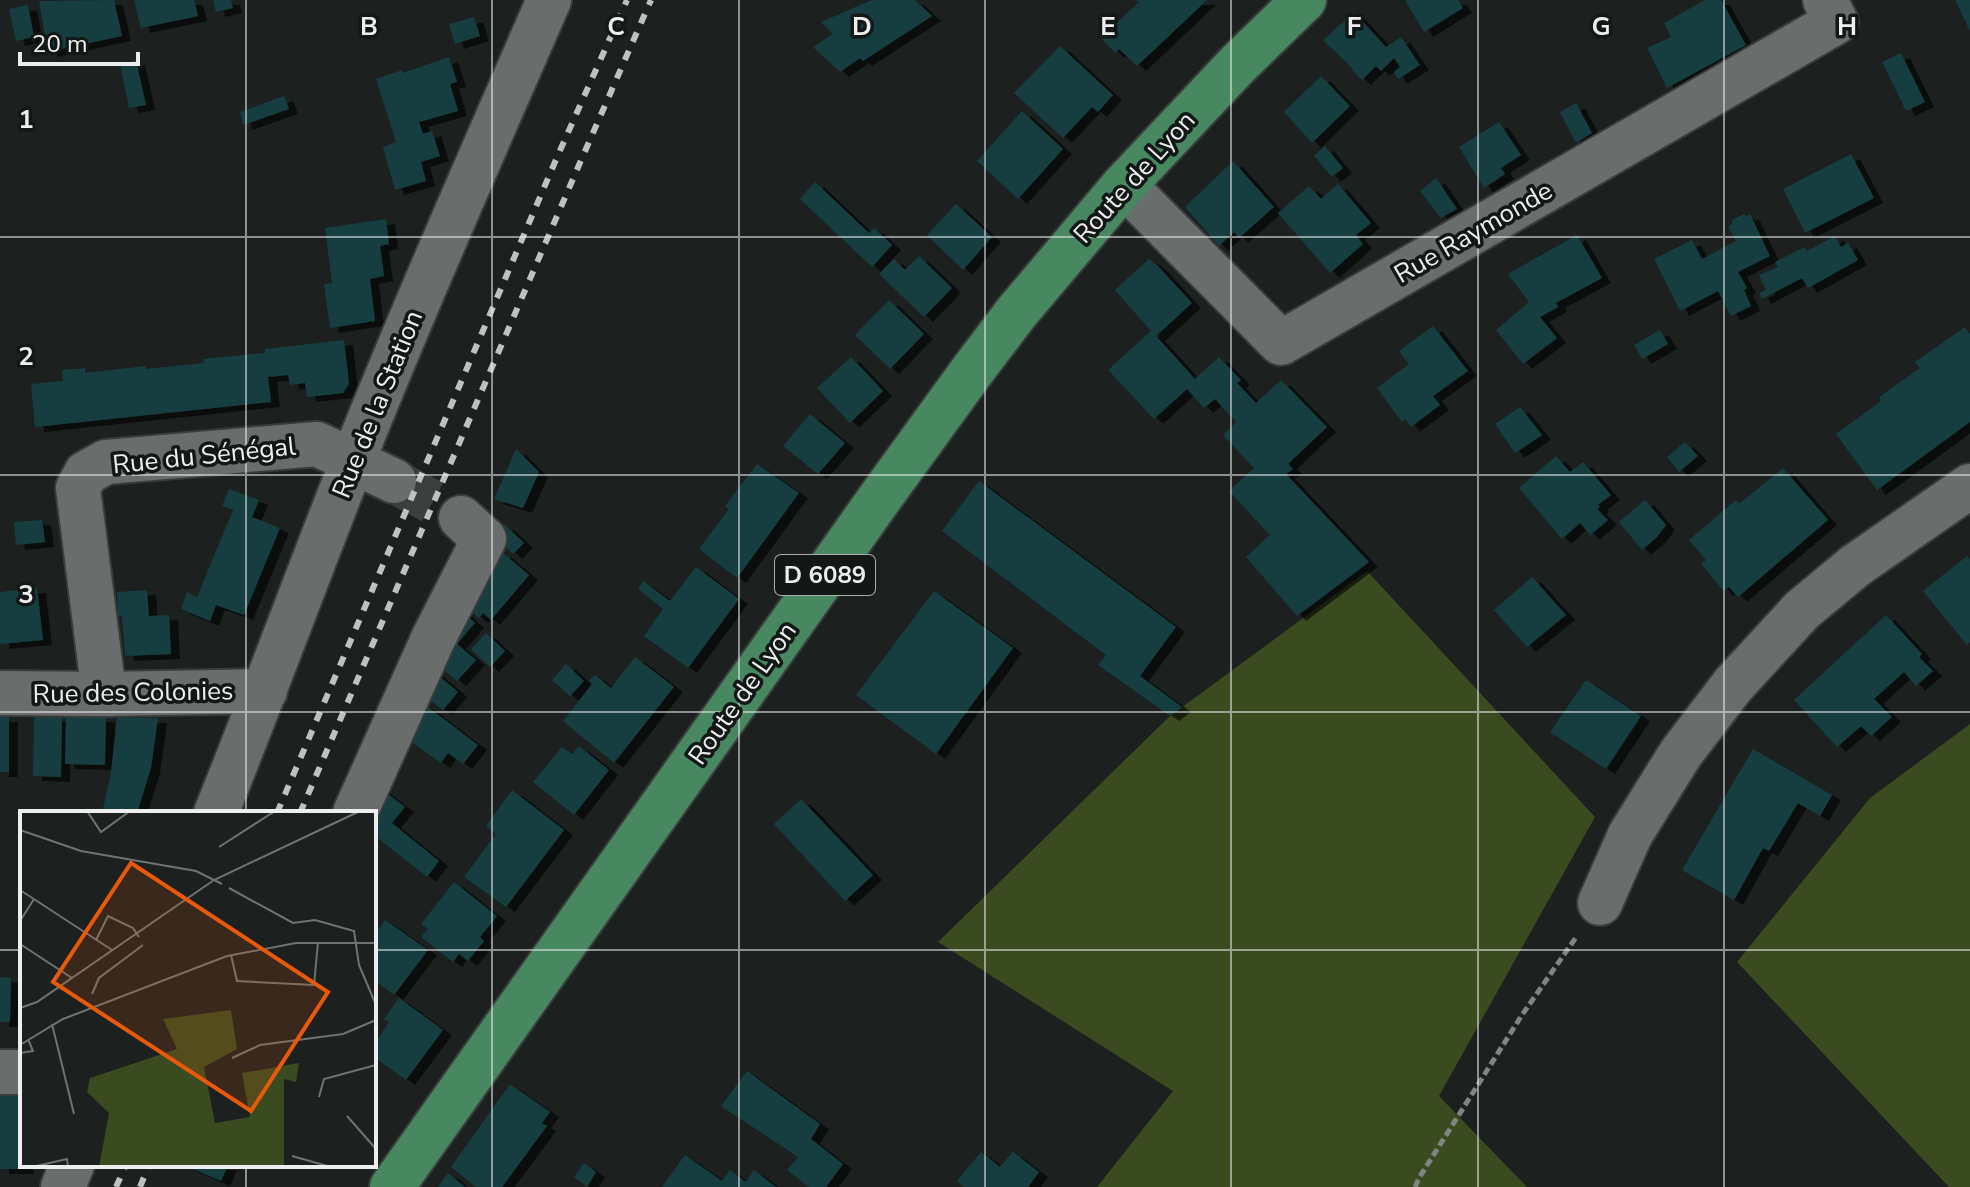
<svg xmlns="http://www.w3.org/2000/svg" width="1970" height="1187" font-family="'Nunito Sans',sans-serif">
<defs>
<filter id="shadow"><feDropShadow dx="9" dy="5" stdDeviation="0" flood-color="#0009"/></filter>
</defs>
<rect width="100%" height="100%" fill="#1c201f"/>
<!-- green -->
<path fill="#3a4b1f" d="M1367,571l228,246 -156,279 88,91h-430l76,-96 -235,-149 232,-226z
M1970,724v463h-21l-212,-225 133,-164z"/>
<!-- building -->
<path fill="#153e41" filter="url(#shadow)" d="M114,0l8,36 -74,16 -9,-51z
M134,0h60l4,16 -57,12z
M213,0h18l2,8 -17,4z
M872,0h43l17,16 -69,45 -3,-3 -20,14 -27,-25 20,-13 -12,-12z
M1136,0h71l-70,66 -18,-17 -4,4 -14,-15 38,-36z
M1405,0h53l5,8 -39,24z
M1705,0h16l25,45 -79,43 -20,-40 24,-11 -7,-14z
M1955,0h15v31z
M28,5l6,32 -18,4 -7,-32z
M1354,12l32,35 15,-10 19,28 -22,14 -4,-7 6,-5 -6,-9 -13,13 -5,-5 -14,14 -11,-11 1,-1 -29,-28z
M474,17l6,19 -25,8 -6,-20z
M1060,46l53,49 -15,17 -6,-5 -29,31 -49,-45z
M1901,53l24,49 -19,9 -24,-49z
M449,57l8,25 -7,2 8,27 -39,11 4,12 9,-3 8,25 -19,6 5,19 -31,9 -12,-43 13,-5 -20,-63 26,-9 1,3z
M136,60l10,45 -17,3 -9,-44z
M1321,76l29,30 -38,37 -28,-31z
M284,96l5,13 -46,16 -3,-13z
M1576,103l16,30 -16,10 -16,-31z
M1022,111l41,38 -45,50 -41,-38z
M1499,122l22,33 -20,13 4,6 -21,14 -25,-41z
M1325,146l18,22 -11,9 -18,-21z
M1851,154l23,44 -69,35 -22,-44z
M1233,161l41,46 -35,31 -5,-6 -15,14 -34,-39z
M1436,178l21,31 -16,9 -21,-27z
M815,182l54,51 5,-5 18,17 -20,22 -72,-68z
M1338,184l33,39 -15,12 7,9 -33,29 -52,-60 31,-27 12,13z
M956,204l36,33 -29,33 -36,-35z
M1744,214l3,2 3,-2 20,42 -32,16 9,16 -3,2 7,16 -20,10 -13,-25 -38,20 -26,-52 38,-19 10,19 34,-18 -8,-14 4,-3v-4z
M386,219l3,25 -9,2 4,30 -14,3 5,42 -45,7 -6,-44 8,-1 -7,-55z
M1577,235l25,43 -46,25 2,4 -18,10 17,21 -34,26 -27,-34 33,-28 -21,-28z
M1835,236l6,11 7,-4 10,17 -50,28 -6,-10 -40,21 -3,-6 7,-3 -7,-15 19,-8 -3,-5 30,-15 2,4z
M919,256l33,32 -28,29 -45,-43 15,-15 11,11z
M1149,259l8,6 35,38 -36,33 39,43 24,-22 22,23 -4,3 19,20 25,-23 46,47 -39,37 5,5 -7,5 83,88 -72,54 -51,-59 24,-22 -41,-44 25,-23 -31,-33 13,-13 -21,-23 -11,9 -17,-19 -33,30 -46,-49 43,-39 -36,-41z
M889,300l35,34 -34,35 -35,-34z
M1433,326l35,45 -35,25 7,9 -29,22 -6,-8 -3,3 -25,-34 32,-24 -10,-13z
M1965,327l5,7v88l-93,68 -41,-56 45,-33 -2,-4 41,-29 -5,-6z
M1660,330l8,14 -26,15 -8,-14z
M344,340l5,44 -6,9 -36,4 -2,-14 -15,2 -2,-10 -20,2 3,25 -236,25 -4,-43 32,-3 -1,-11 23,-2v5l61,-7v3l58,-6 -1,-4 62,-6v-4z
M851,357l32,34 -33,32 -33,-35z
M1520,407l22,28 -27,18 -20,-29z
M810,414l35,29 -27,31 -35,-28z
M1685,442l13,14 -19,16 -12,-15z
M516,449l23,23 -16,36 -29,-9z
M1556,456l14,16 13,-10 28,33 -13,10 2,2 -3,2 11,11 -18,15 -10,-12 -18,16 -43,-51z
M757,464l42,29 -62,85 -38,-29 30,-40 -4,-3z
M1783,468l45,52 -90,77 -9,-10 -5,4 -23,-27 5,-4 -17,-20 47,-40 3,4z
M979,481l197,146 -36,49 42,31 -12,9 -72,-51 8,-10 -164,-124z
M229,489l30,11 -7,17 28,11 -36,87 -28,-10 -6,16 -29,-12 6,-17 10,5 36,-87 -11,-4z
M1645,500l21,25 -9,12 -15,13 -23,-28z
M42,520l3,22 -29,3 -2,-23z
M504,524l20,19 -11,11 -16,-16z
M502,552l27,23 -38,45 -8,-7 -4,5 -16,-14z
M1967,556l3,3v83l-3,3 -44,-54z
M696,567l43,32 -51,69 -44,-32 19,-27 -25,-20 5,-8 27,20z
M1532,577l34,38 -39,32 -33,-37z
M37,588l6,52 -43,4v-52z
M147,590l2,26 20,-1 2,39 -46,2 -3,-40 -4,1 -1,-25z
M934,591l79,57 -77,106 -80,-59z
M460,609l15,14 -18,21 19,16 -19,21 -22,-19z
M1886,615l36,39 -3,3 14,14 -17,15 -12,-14 -30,27 18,18 -21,19 -10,-10 -24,21 -43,-47z
M486,633l19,18 -15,16 -19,-18z
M635,657l39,30 -60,76 -51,-42 29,-37 -3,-3 6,-6 16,13z
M566,664l18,17 -14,15 -18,-16z
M431,669l27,23 -15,18 -22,-17z
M1586,680l55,36 -35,53 -56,-37z
M424,704l54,41 -15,19 -15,-11 -7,10 -35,-25z
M66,716l40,1 -1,48 -40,-1z
M0,717h9v55h-9z
M34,717h28l-1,60 -28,-1z
M117,718h41l-7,50 -14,45h-35l9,-40z
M579,746l30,24 -35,45 -41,-33 29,-35 10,7z
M1753,749l79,46 -12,21 -22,-13 -29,48 -6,-3 -29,52 -52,-30z
M379,787l26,20 -13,16 47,38 -12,16 -53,-42v-19z
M512,790l52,40 -58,77 -42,-30 32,-43 -10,-8z
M801,799l72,76 -28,26 -71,-77z
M454,882l43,34 -17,21 4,4 -16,20 -9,-7 -6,8 -32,-25 7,-8 -7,-5z
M385,920l43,30 -34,45 -20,-15v-45z
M0,977l11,1 -1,44h-10z
M399,998l44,32 -37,50 -32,-23v-13l15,-22 -5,-3z
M747,1071l73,53 -9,15 32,25 -17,23h-17l-22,-17 11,-13 -77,-51z
M510,1084l40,28 -8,11 5,3 -45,61h-26l-25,-20z
M0,1092h22v73h3v4h-25z
M981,1152l19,15 13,-15 26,20 -11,15h-64l-7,-6z
M685,1155l37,26 8,-11 16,12 8,-12 22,17h-114z
M584,1163l12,9 -9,15 -13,-10z
M184,1165h44l-7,16z
M448,1173l17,14h-27z"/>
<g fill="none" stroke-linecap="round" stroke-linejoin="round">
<!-- minor-tunnel -->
<path stroke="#3b3f3e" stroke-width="44" stroke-dasharray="44 22" stroke-linecap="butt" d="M394,481l67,37"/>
<!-- minor casing -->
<g stroke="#393c3b" stroke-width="48">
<path id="minor" d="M1124,185l157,158 555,-321 -11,-22
M0,693l104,1 161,-3
M104,694l-26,-206 8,-15 20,-11 211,-18 77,37
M216,813c47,-116 90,-234 136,-350 62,-156 130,-309 197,-463
M355,813l78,-174 51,-100 -23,-21
M1600,903l30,-68 51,-82 52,-68 69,-75 53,-44 115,-80
M0,1072h22
M63,1187l9,-22"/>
</g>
<!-- major casing -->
<g stroke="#393c3b" stroke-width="48">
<path id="major" d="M392,1187l490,-692 90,-124 44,-58 108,-128 115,-122 65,-63"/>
</g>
<!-- path -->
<path stroke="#808483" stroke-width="5" stroke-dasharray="8 4" stroke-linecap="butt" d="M1415,1187l4,-9 103,-163 55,-79"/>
<!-- minor -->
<use href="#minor" stroke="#696e6d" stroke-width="44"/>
<!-- major -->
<use href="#major" stroke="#478860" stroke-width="44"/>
<!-- rail -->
<path stroke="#bec1c0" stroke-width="6" stroke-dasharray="10 10" stroke-linecap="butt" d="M277,813l281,-658 69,-155
M300,813l279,-648 72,-165
M116,1187l10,-22
M140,1187l9,-22"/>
</g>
<!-- grid -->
<path fill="none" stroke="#ecefee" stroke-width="2" stroke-opacity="0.55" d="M246,0v813M492,0v1187M739,0v1187M985,0v1187M1231,0v1187M1478,0v1187M1724,0v1187M0,237h1970M0,475h1970M0,712h1970M0,950h22M374,950h1596M246,1165v22"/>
<g text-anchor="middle" stroke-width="7" stroke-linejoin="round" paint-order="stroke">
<!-- shield labels -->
<rect fill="#131716" stroke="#abaead" stroke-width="2" x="775" y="555" width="100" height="40" rx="6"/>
<g font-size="24" font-weight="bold" fill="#ecefee">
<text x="825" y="583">D 6089</text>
</g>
<!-- street labels -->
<g font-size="26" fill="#ecefee" stroke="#131716">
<text transform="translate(1134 177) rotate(-48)" y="9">Route de Lyon</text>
<text transform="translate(1473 232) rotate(-30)" y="9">Rue Raymonde</text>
<text transform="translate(377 404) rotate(-68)" y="9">Rue de la Station</text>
<text transform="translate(204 455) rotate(-6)" y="9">Rue du Sénégal</text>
<text transform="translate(133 692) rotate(-1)" y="9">Rue des Colonies</text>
<text transform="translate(742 693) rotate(-55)" y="9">Route de Lyon</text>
</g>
</g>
<!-- overview -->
<g transform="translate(20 811)">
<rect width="356" height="356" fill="#1c201f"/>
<path d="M211,199l6,39 -33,18 11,56 35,-6 -8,-44 57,-10 -3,19 -12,-3v88h-185l10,-54 -22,-21 3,-14 87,-29 -14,-30z" fill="#3a4b1f"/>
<path fill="none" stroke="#6f7372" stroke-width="2" d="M67,0l14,21 29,-21M0,19l61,21 115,20 26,13M199,36l56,-36M209,77l64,35 22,-3 39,11 5,34 17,40M0,79l92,60M0,110l14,-22M76,129l12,-24 25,12 6,9M0,133l52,34M211,144l6,26 77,4 4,-43M72,183l7,-16 44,-33M0,197l17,-6 177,-122 146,-69M32,213l22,90M0,234l43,-26 164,-63 69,-13h80M0,242l13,-2 -5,-12M212,247l28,-13 83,-11 33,-14M299,286l5,-18 52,-14M327,305l29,33M272,345l39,11M12,356l35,-8 1,8"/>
<path fill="#e8590c" fill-opacity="0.15" stroke="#e8590c" stroke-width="4" d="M111,52l197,129 -77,119 -198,-129z"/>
<rect width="356" height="356" fill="none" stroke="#ecefee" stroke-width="4"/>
</g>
<g font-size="26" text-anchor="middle" font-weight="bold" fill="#ecefee" stroke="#131716" stroke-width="7" stroke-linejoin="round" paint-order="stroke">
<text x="369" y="35">B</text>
<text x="616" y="35">C</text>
<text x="862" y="35">D</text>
<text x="1108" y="35">E</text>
<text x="1354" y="35">F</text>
<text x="1601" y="35">G</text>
<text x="1847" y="35">H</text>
<text x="26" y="128">1</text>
<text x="26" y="365">2</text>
<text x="26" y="603">3</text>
</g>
<!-- scale -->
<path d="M20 52v12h118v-12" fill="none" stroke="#ecefee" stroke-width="4"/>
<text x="32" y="52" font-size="24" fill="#ecefee" stroke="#131716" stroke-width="6" paint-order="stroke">20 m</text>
</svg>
